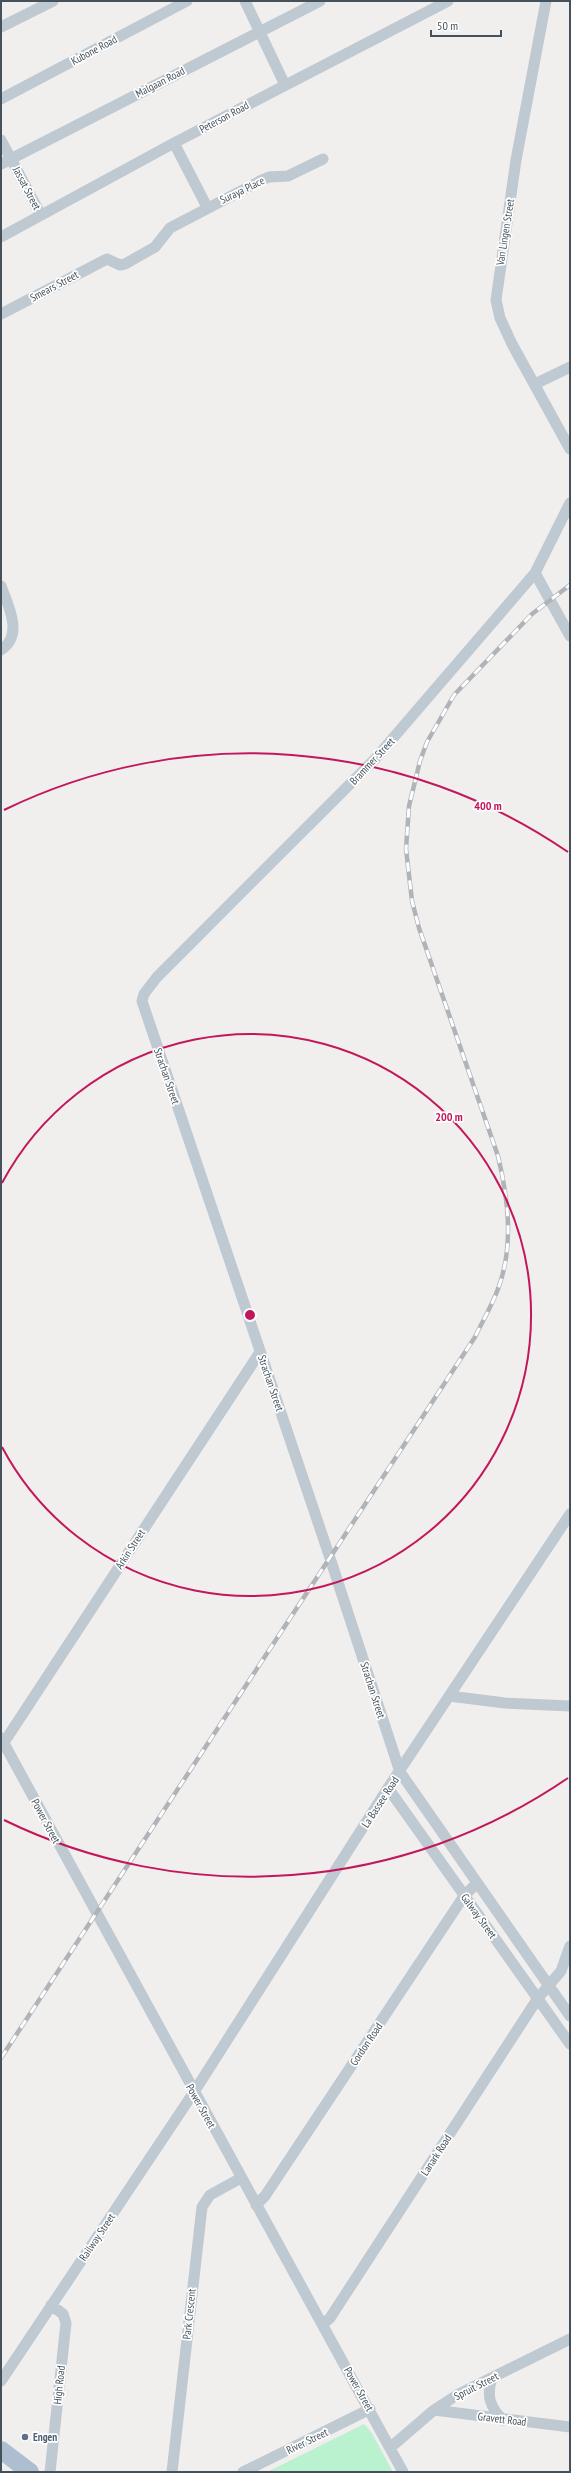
<svg xmlns="http://www.w3.org/2000/svg" width="571" height="2473" font-family="'PT Sans Narrow',sans-serif">
<rect width="100%" height="100%" fill="#f1eeee"/>
<!-- green -->
<path fill="#baf1ce" d="M364,2424l7,8 22,40h-126z"/>
<g fill="none" stroke-linecap="round" stroke-linejoin="round">
<!-- minor -->
<path stroke="#bec9d1" stroke-width="11" d="M245,1l40,84
M546,1l-30,159 -20,140 4,18 12,26 58,105
M1,27l52,-26
M1,99l186,-98
M1,140l40,75
M174,143l33,64
M1,164l319,-163
M1,237l173,-94 274,-142
M1,314l102,-53 4,-2 13,6 5,-1 30,-17 15,-19 92,-48 7,-3 19,-1 35,-17
M535,384l35,-17
M570,503l-35,70 -160,186 -218,218 -13,17 -2,7 188,557 70,214 170,244
M535,573l35,63
M1,586c7,19 23,49 0,64
M449,1696l56,7 65,3
M1,1738l402,734
M1,1747l259,-395
M388,1788l182,256
M256,2205l9,-9 199,-300 13,-13
M323,2324l7,-6 208,-320 23,-27 9,-25
M492,2378c-6,18 -2,29 11,42
M1,2381l193,-289 194,-304 182,-274
M434,2410l136,17
M391,2447l43,-37 23,-15 113,-56
M50,2472l16,-149 -3,-9 -12,-9
M172,2472l30,-265 8,-12 31,-17
M243,2472l127,-63"/>
<!-- primary -->
<path stroke="#acbecf" stroke-width="18" d="M1,2450l29,22"/>
<!-- rail casing -->
<g stroke="#b0b4b9" stroke-width="4.5">
<path id="rail" d="M1,2058l474,-721c8,-17 18,-33 24,-51 15,-42 9,-88 -1,-130l-79,-228 -7,-27 -6,-52 3,-43 11,-45 7,-19 27,-47 78,-81 38,-29"/>
</g>
<!-- rail -->
<use href="#rail" stroke="#fff" stroke-width="3" stroke-dasharray="9" stroke-linecap="butt"/>
</g>
<!-- distance rings -->
<g fill="none" stroke="#c2185b" stroke-width="2">
<path d="M2 1183A281 281 0 1 1 2 1447"/>
<path d="M568 1778A562 562 0 0 1 4 1820M4 810A562 562 0 0 1 568 852"/>
</g>
<!-- markers -->
<circle fill="#5c6f8a" stroke="#fff" stroke-width="1.5" cx="25" cy="2437" r="4"/>
<g text-anchor="middle" stroke-width="3.5" stroke-linejoin="round" paint-order="stroke">
<!-- street labels -->
<g font-size="11" fill="#45525c" stroke="#fff">
<text transform="translate(94 50) rotate(-28)" y="4">Kubone Road</text>
<text transform="translate(160 82) rotate(-27)" y="4">Malgaan Road</text>
<text transform="translate(224 117) rotate(-28)" y="4">Peterson Road</text>
<text transform="translate(27 188) rotate(62)" y="4">Jassat Street</text>
<text transform="translate(242 190) rotate(-26)" y="4">Suraya Place</text>
<text transform="translate(505 232) rotate(-81)" y="4">Van Lingen Street</text>
<text transform="translate(54 286) rotate(-28)" y="4">Smears Street</text>
<text transform="translate(372 761) rotate(-47)" y="4">Brammer Street</text>
<text transform="translate(167 1076) rotate(71)" y="4">Strachan Street</text>
<text transform="translate(271 1383) rotate(71)" y="4">Strachan Street</text>
<text transform="translate(130 1549) rotate(-57)" y="4">Arkin Street</text>
<text transform="translate(373 1690) rotate(72)" y="4">Strachan Street</text>
<text transform="translate(380 1802) rotate(-57)" y="4">La Bassee Road</text>
<text transform="translate(46 1821) rotate(62)" y="4">Power Street</text>
<text transform="translate(479 1916) rotate(54)" y="4">Galway Street</text>
<text transform="translate(366 2044) rotate(-56)" y="4">Gordon Road</text>
<text transform="translate(201 2106) rotate(61)" y="4">Power Street</text>
<text transform="translate(436 2155) rotate(-57)" y="4">Lanark Road</text>
<text transform="translate(97 2237) rotate(-56)" y="4">Railway Street</text>
<text transform="translate(189 2314) rotate(-84)" y="4">Park Crescent</text>
<text transform="translate(59 2385) rotate(-84)" y="4">High Road</text>
<text transform="translate(476 2386) rotate(-27)" y="4">Spruit Street</text>
<text transform="translate(359 2389) rotate(61)" y="4">Power Street</text>
<text transform="translate(502 2419) rotate(7)" y="4">Gravett Road</text>
<text transform="translate(307 2441) rotate(-26)" y="4">River Street</text>
</g>
<!-- service labels -->
<g font-size="11" font-weight="bold" fill="#4e5e75" stroke="#fff" text-anchor="start">
<text x="33" y="2441">Engen</text>
</g>
</g>
<circle cx="250" cy="1315" r="6" fill="#c2185b" stroke="#fff" stroke-width="2"/>
<g font-size="12" text-anchor="middle" font-weight="bold" fill="#c2185b" stroke="#fff" stroke-width="3.5" stroke-linejoin="round" paint-order="stroke">
<text x="488" y="810">400 m</text>
<text x="449" y="1121">200 m</text>
</g>
<!-- border -->
<rect width="571" height="2473" fill="none" stroke="#45525c" stroke-width="4"/>
<!-- scale -->
<path d="M431 30v6h70v-6" fill="none" stroke="#45525c" stroke-width="2"/>
<text x="437" y="30" font-size="12" fill="#45525c" stroke="#ffffff" stroke-width="3" paint-order="stroke">50 m</text>
</svg>
